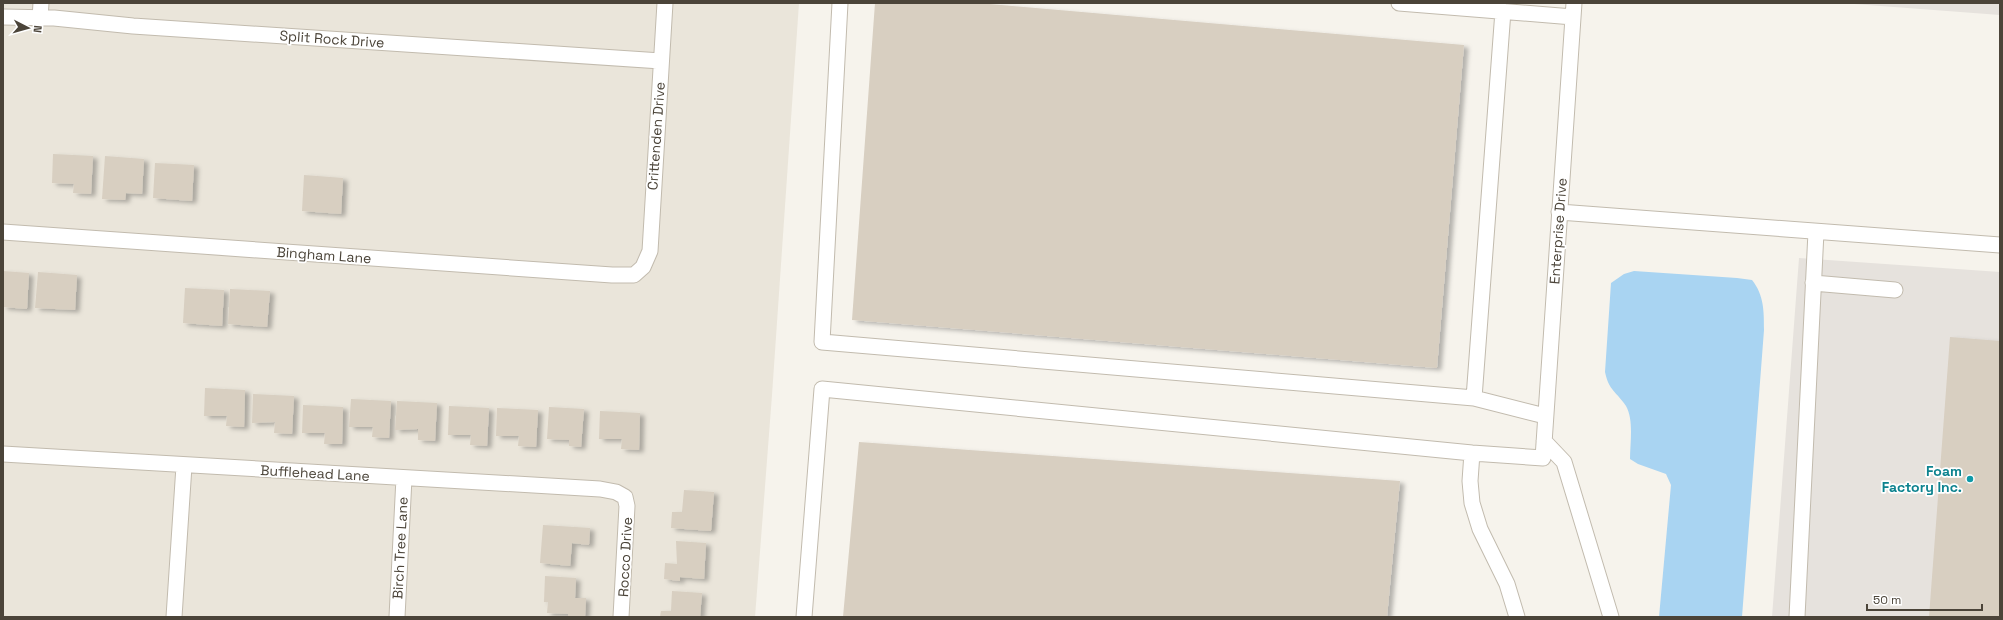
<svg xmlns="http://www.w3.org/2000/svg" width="2003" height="620" font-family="'Space Grotesk',sans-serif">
<defs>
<filter id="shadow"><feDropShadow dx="4.5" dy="2.5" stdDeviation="2" flood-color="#0004"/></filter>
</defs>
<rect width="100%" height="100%" fill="#f6f3ec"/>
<!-- residential -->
<path fill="#eae5da" d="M3,3h796l-27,392 -17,222h-752z"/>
<!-- industrial -->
<path fill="#e6e2dd" d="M1841,3h159v12z
M1799,258l201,14v345h-228z"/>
<!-- water -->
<path fill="#a9d4f2" d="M1634,271l103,7 15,2c12,15 12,31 12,50l-22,287h-83l12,-132 -5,-11 -28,-10 -8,-5c0,-16 4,-39 -4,-53 -10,-15 -17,-15 -21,-34l6,-89 13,-9z"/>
<!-- building -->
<path fill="#d8cfc1" filter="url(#shadow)" d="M875,3h103l486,42 -27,323 -585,-48z
M53,154l40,2 -2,38 -18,-1 1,-9 -22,-1z
M105,156l39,3 -2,35 -16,-1 -1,7 -23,-1z
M155,163l39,2 -2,36 -39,-3z
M304,175l39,3 -2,36 -39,-3z
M3,271l26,2 -2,36 -24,-2z
M38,272l39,3 -2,35 -40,-2z
M185,288l39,2 -2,36 -39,-3z
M230,289l40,2 -3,36 -39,-3z
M1950,337l50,4v276h-71z
M205,388l40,2 -1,37 -18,-1 1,-10h-23z
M253,394l41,2 -2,38 -18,-1 1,-11 -23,1z
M351,399l40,2 -2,37 -17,-1 1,-10h-24z
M397,401l40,2 -2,38 -17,-1v-11l-23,1z
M303,405l40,2 -1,37h-18l1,-11h-23z
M449,406l40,2 -2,38 -17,-1 1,-10h-23z
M549,407l35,2 -3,38 -12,-1v-6l-22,-1z
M497,408l41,2 -2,37 -18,-1 1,-10h-23z
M600,411l40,2 -1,37 -18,-1 1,-10h-23z
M859,442l541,39 -13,136h-544z
M684,490l30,2 -3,39 -40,-3 1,-16h10z
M543,525l47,3 -1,17 -17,-2 -2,23 -30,-3z
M676,541l30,2 -2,36 -24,-2v4l-16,-2 1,-16 12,1z
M545,576l31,2 -1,20h11l-1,19h-17v-3l-21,-1 1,-11h-4z
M672,591l30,2 -2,24h-40l1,-6h10z"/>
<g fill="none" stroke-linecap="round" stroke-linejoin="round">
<!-- minor casing -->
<g stroke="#c2bbae" stroke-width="17">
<path id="minor" d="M840,3l-18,339 652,56 71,18
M1399,3l174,14
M3,17l51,1 79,8 528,35
M40,18l1,-15
M1559,212l441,33
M3,232l609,43h22l9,-8 7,-16 15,-248
M1813,283l82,7
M1474,398l29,-387
M1544,441l20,21 47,155
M1472,453l-2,28 2,22 8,26 27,55 10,33
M3,454l597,35 16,3 9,5 2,9 -6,111
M174,617l10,-151
M397,617l7,-139
M804,617l18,-228 650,64 71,5 31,-455
M1797,617l19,-385"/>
</g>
<!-- minor -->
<use href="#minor" stroke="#fff" stroke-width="15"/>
</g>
<!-- markers -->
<circle fill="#0f9aa8" stroke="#fff" stroke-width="1.5" cx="1970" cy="479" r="4"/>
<g text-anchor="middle" stroke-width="3.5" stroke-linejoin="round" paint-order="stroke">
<!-- street labels -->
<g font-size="14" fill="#4b4439" stroke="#fff">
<text transform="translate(332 39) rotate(4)" y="5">Split Rock Drive</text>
<text transform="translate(656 136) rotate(-86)" y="5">Crittenden Drive</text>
<text transform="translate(1558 231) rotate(-86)" y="5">Enterprise Drive</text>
<text transform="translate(324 255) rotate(4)" y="5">Bingham Lane</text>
<text transform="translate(315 473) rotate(3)" y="5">Bufflehead Lane</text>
<text transform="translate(400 548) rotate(-87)" y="5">Birch Tree Lane</text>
<text transform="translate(625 557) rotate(-87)" y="5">Rocco Drive</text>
</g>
<!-- culture labels -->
<g font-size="14" font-weight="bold" fill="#0d838f" stroke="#fff" text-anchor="end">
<text x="1962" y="476">Foam<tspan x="1962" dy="16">Factory Inc.</tspan></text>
</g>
</g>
<!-- border -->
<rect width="2003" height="620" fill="none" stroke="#4b4439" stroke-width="8"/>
<!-- north arrow -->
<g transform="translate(28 28) rotate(96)" stroke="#ffffff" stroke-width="3" paint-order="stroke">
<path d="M0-3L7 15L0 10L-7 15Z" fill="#4b4439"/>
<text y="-6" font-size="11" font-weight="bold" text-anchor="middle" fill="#4b4439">N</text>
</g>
<!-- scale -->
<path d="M1867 604v6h115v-6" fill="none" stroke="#4b4439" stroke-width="2"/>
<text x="1873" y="604" font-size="12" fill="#4b4439" stroke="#ffffff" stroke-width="3" paint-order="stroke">50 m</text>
</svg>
